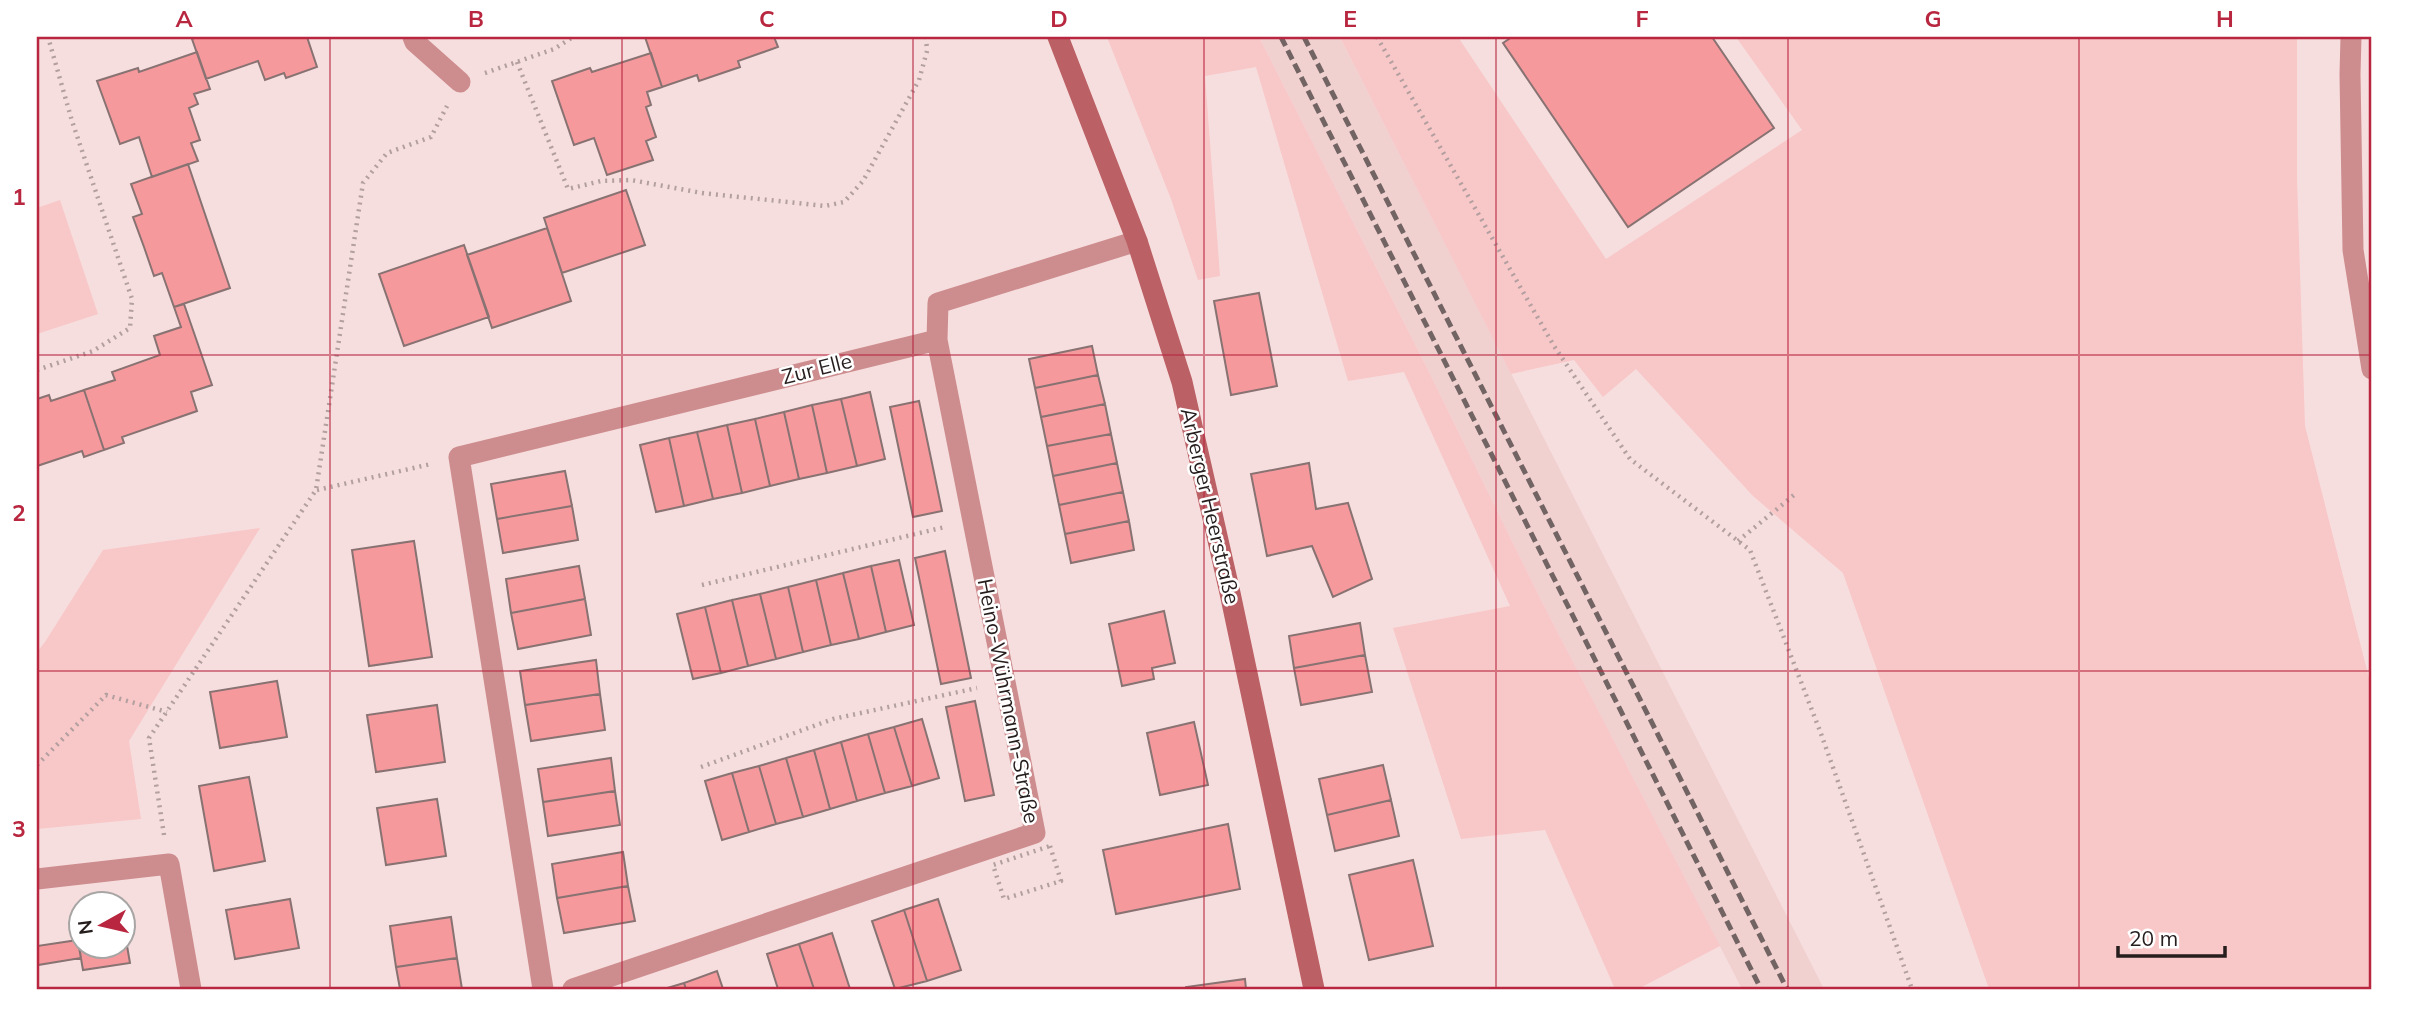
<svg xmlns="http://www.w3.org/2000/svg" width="2409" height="1026" font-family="Mulish,sans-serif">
<rect width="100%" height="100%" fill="#f7dede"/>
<!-- built -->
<path fill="#f1d0d0" d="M1259,37h81l484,952h-82l-201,-389 -116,-236z"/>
<!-- green -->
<path fill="#f8c7c8" d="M1107,37h152l166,327 116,236 179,346 -82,43h-23l-70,-159 -84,9 -68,-211 117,-22 -106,-234 -56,9 -92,-314 -51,9 15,200 -22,4 -27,-81z
M1340,37h118l148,222 196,-129 -66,-93h561v143l8,246 67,264v299h-383l-146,-416 -90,-77 -117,-127 -33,28 -29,-37 -63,14z
M60,200l38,114 -61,20v-126z
M260,528l-131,213 12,78 -104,10v-177l8,-10 58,-92z"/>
<!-- building -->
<path fill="#f6999d" stroke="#887272" stroke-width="2" d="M197,37h110l10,30 -31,11 -2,-5 -19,7 -7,-19 -52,18 -14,-40z
M645,37h129l4,10 -40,14 2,6 -41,14 -2,-6 -35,12z
M1512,37h200l62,91 -146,99 -125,-184z
M197,52l13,37 -16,5 4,10 -9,4 11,32 -9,3 7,18 -46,16 -13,-40 -19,7 -23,-63 41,-13 1,4z
M651,53l11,34 -15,5 4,13 -5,2 10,30 -10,4 7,19 -46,15 -13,-37 -20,7 -22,-64 38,-13 2,4z
M188,164l42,124 -56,19 -12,-34 -8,3 -10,-29 -11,-30 9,-3 -11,-30z
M626,190l19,55 -83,28 -18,-55z
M547,228l24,73 -79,27 -25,-73z
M464,245l25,72 -85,29 -25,-72z
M1259,293l18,93 -46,9 -17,-94z
M184,304l28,81 -21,7 6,19 -75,26 2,6 -20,7 -20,-60 31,-10 -3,-8 48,-17 -6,-19 27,-9 -7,-20z
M1092,346l6,29 -63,13 -6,-29z
M1098,375l7,29 -64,13 -6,-29z
M84,390l20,60 -20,7 -2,-6 -45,15v-67l12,-4 2,6z
M870,392l15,67 -28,7 -16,-67z
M841,399l16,67 -30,7 -15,-68z
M919,401l23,110 -29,6 -23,-110z
M1105,404l6,30 -64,12 -6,-29z
M812,405l15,68 -28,6 -15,-67z
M784,412l15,67 -29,7 -15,-67z
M755,419l15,67 -28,7 -15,-68z
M727,425l15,68 -29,6 -16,-67z
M697,432l16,67 -29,7 -15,-68z
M1111,434l6,29 -64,13 -6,-30z
M669,438l15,68 -28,6 -16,-67z
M1117,463l6,29 -64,13 -6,-29z
M1309,463l7,46 32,-6 24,76 -39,18 -21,-51 -45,10 -16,-82z
M565,471l7,35 -75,13 -6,-35z
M1123,492l6,29 -64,13 -6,-29z
M572,506l6,34 -75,13 -6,-34z
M1129,521l5,29 -63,13 -6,-29z
M414,541l18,116 -63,9 -17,-116z
M945,551l26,127 -30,6 -26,-126z
M899,560l15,65 -28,7 -15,-66z
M579,566l6,33 -74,14 -5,-34z
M871,566l15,66 -27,7 -16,-66z
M843,573l16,66 -28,6 -15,-65z
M816,580l15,65 -28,7 -15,-65z
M788,587l15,65 -27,7 -16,-65z
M760,594l16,65 -28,7 -16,-66z
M585,599l6,36 -73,14 -7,-36z
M732,600l16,66 -27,7 -16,-66z
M705,607l16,66 -28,6 -16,-65z
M1164,611l11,52 -23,5 2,11 -32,7 -13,-62z
M1360,623l5,32 -71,13 -5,-32z
M1365,655l7,37 -71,13 -7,-37z
M596,660l4,34 -75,11 -5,-34z
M277,681l10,56 -67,11 -10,-56z
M600,694l5,36 -74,11 -6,-36z
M975,701l19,94 -29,6 -19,-94z
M437,705l8,57 -69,10 -9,-57z
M922,719l17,59 -27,8 -18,-59z
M1194,722l14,63 -48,10 -13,-62z
M894,727l18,59 -27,7 -17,-59z
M868,734l17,59 -28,8 -16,-59z
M841,742l16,59 -27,8 -16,-59z
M814,750l16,59 -27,8 -17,-59z
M611,758l4,33 -72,11 -5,-33z
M786,758l17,59 -27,7 -17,-58z
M1383,765l8,35 -64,15 -8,-36z
M759,766l17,58 -27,8 -17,-59z
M732,773l17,59 -27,8 -17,-59z
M249,777l16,84 -51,10 -15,-85z
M615,791l5,34 -72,11 -5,-34z
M437,799l9,57 -60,9 -9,-57z
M1391,800l8,36 -64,15 -8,-36z
M1228,824l12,65 -124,25 -13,-64z
M623,852l5,34 -71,12 -5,-34z
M1413,860l20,86 -64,14 -20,-85z
M628,886l7,35 -71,12 -7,-35z
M290,899l9,49 -64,11 -9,-49z
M938,899l23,71 -34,11 -23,-71z
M904,910l23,71 -32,8 -23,-68z
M122,917l8,46 -47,7 -8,-46 5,-1v23h42z
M451,917l6,41 -61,9 -6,-41z
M832,933l18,56h-36l-15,-45z
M78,940l3,18 -43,7 -1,-19z
M799,944l15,45h-36l-11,-35z
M457,958l5,31h-62l-4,-22z
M717,971l6,18h-37l-2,-6z
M1245,979l1,10h-60v-2z
M684,983l2,6h-22z"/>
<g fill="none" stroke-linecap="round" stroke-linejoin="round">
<!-- path -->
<path stroke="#b39f9f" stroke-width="4.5" stroke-dasharray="2 5" stroke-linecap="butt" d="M1377,37l177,309 76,113 120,91 70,181 92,258
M517,62l51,127 33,-8 30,-1 71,13 123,13 19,-4 19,-21 56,-101 8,-29 -1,-14
M485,73l69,-24 19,-12
M37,370l56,-19 37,-23 2,-29 -60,-178 -24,-84
M317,490l114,-26
M1738,541l56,-46
M702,585l243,-58
M37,765l69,-70 61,17
M701,767l132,-48 144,-31
M164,835l-15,-97 167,-248 47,-307 24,-30 44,-16 16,-31
M1050,846l11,35 -57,18 -11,-34z"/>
<!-- street -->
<path stroke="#cd8d8f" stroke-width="21" d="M413,37l2,5 45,40
M2351,37l-1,37 3,176 19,119
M37,879l132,-15 22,125
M543,989l-84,-532 478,-117 1,-37 199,-62
M573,989l462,-156 -98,-493"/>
<!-- secondary -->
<path stroke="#bb6065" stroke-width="21" d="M1058,37l79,204 45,141 48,211 84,396"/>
<!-- rail -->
<path stroke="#736464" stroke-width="5" stroke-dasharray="10 5" stroke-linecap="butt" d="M1281,37l480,952
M1304,37l483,952"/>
</g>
<!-- grid -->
<path fill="none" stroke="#b8273f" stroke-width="2" stroke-opacity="0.55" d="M330,37v952M622,37v952M913,37v952M1204,37v952M1496,37v952M1788,37v952M2079,37v952M37,355h2335M37,671h2335"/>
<g text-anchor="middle" stroke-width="5" stroke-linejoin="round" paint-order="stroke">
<!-- street labels -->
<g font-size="21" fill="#261d1d" stroke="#fff">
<text transform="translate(817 369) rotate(-14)" y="7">Zur Elle</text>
<text transform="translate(1210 506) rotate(77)" y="7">Arberger Heerstraße</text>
<text transform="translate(1008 701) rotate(79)" y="7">Heino-Wührmann-Straße</text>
</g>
</g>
<!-- border -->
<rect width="2409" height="1026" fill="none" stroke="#ffffff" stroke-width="77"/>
<!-- north arrow -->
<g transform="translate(102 925) rotate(262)"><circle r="33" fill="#ffffff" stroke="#a8a5a5" stroke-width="2"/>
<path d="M0-5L12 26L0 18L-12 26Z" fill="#b8273f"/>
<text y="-10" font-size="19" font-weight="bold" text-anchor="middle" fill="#261d1d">N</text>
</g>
<!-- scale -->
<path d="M2118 946v10h107v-10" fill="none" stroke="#261d1d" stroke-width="3.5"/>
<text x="2129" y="946" font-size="21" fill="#261d1d" stroke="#ffffff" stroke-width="5" paint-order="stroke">20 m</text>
<rect x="38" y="38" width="2332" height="950" fill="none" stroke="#b8273f" stroke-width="2.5"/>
<g font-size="23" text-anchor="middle" font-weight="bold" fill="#b8273f">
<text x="184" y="27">A</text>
<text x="476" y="27">B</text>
<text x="767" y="27">C</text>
<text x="1059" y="27">D</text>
<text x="1350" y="27">E</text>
<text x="1642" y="27">F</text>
<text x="1933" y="27">G</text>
<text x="2225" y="27">H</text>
<text x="19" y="205">1</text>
<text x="19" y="521">2</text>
<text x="19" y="837">3</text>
</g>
</svg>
